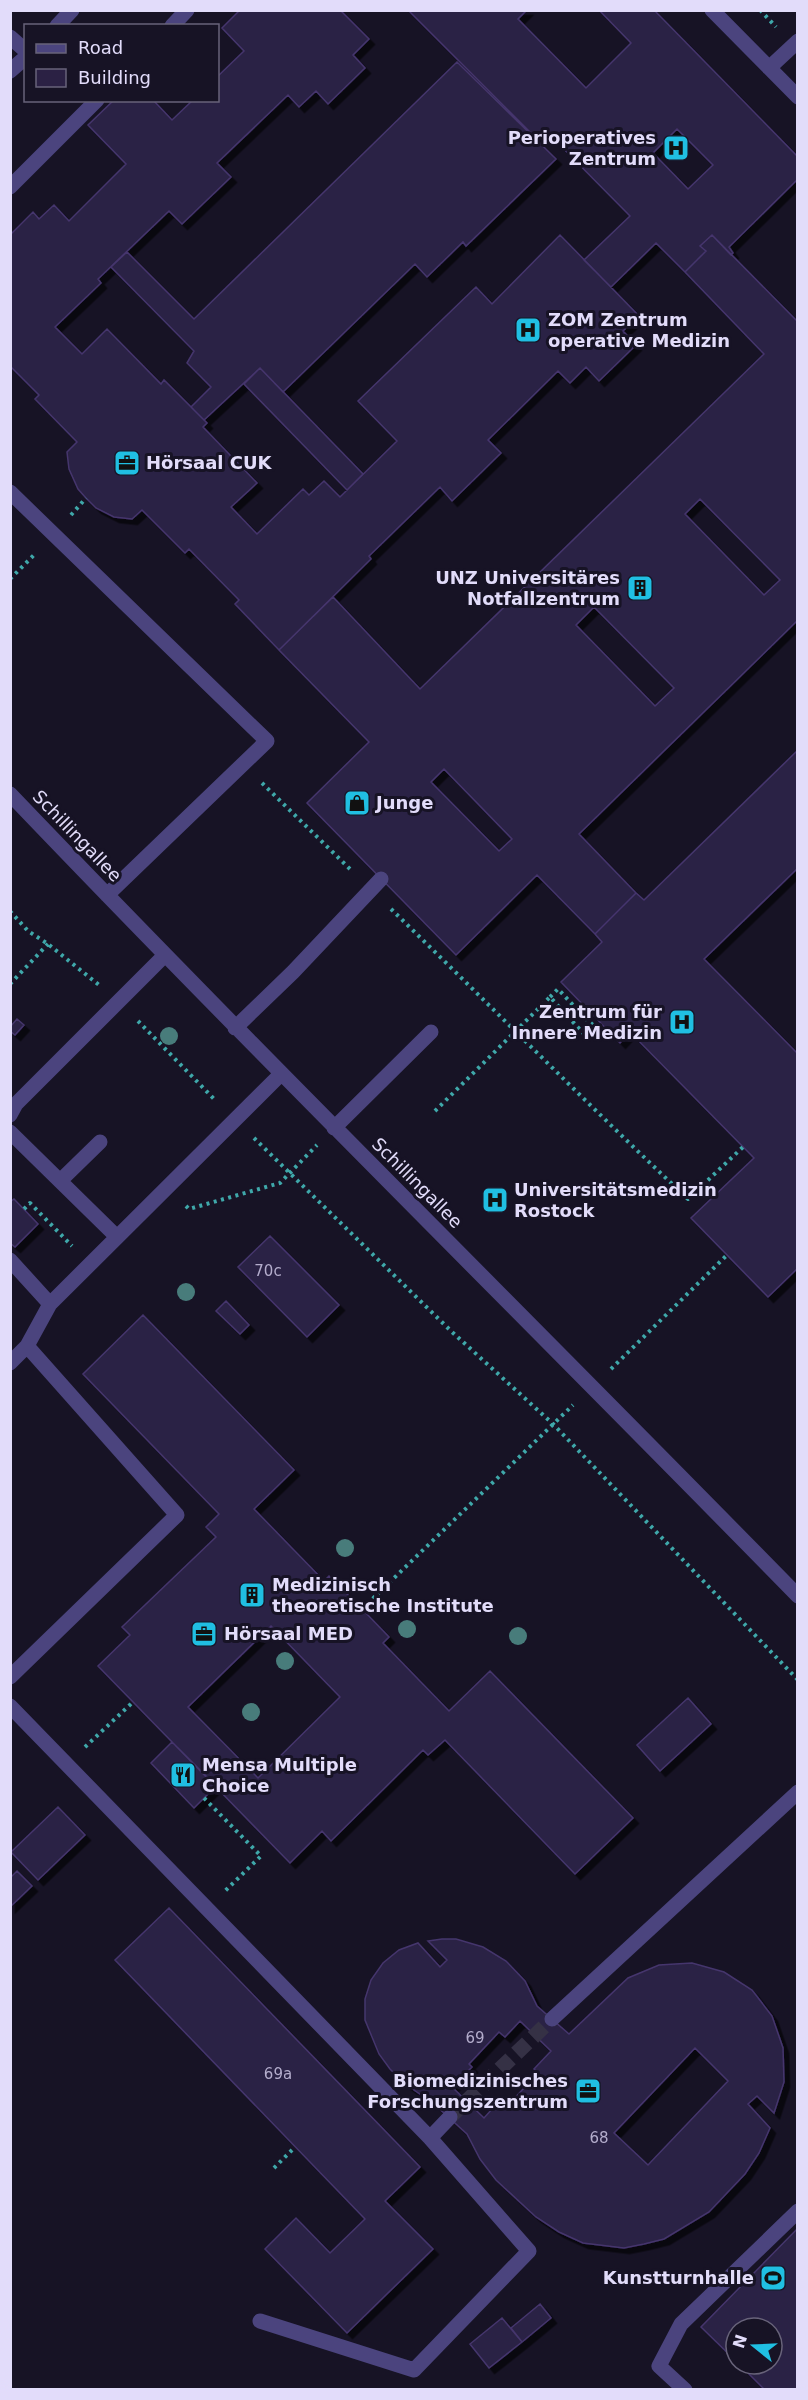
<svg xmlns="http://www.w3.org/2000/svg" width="808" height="2400" font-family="'DejaVu Sans',sans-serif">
<defs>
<filter id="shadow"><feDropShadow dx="5.5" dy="5.5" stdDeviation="0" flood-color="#0009"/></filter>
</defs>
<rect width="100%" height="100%" fill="#171325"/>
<!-- building -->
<path fill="#2b2144" stroke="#45366d" stroke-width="1.5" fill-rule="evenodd" filter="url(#shadow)" d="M240,10h100l29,29 -16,16 12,13 -37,36 -12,-13 -17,16 -11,-12 -71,68 14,14 -49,47 -13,-13 -71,68 3,4 -46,44 27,27 25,-25 54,55 3,-4 43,43 -4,4 54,56 -26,24 26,27 46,-45 6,6 15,-14 16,16 57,-56 -39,-40 118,-114 16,17 68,-69 79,81 -16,15 13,14 -37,36 -13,-14 -16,16 -12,-12 -70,69 13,13 -49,48 -12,-14 -71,69 2,3 -92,91 -44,-46 4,-4 -50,-51 -4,4 -43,-43 -10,9 -18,-2 -18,-9 -10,-10 -8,-9 -9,-20 -2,-17 10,-10 -42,-43 4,-4 -29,-29v-131l23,-23 6,7 15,-14 15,16 57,-57 -38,-39 26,-25h39l19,20 21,-20h25v-24l26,-25 -22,-23z
M408,10h119l-9,9 68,69 45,-45 -32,-33h55l144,147v22l-69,68 4,6 -2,2 -19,-20 -12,11 6,5 -21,21 -29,-29 -45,44 -27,-27 46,-44 -84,-85 -8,9zM677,129l36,36 -25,24 -35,-36z
M457,62l99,97 -90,87 -3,-4 -36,35 -12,-13 -132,128 -23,-24 -56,52 -13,-13 20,-20 -24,-24 7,-12 -83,-84 16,-15 67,67z
M712,235l86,87v298l-219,214 57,59 -41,41 -58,-59 -81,80 -149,-152 62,-61 -90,-92 54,-53 87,92 344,-335 -79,-82 21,-21 -6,-5zM700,499l80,81 -16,15 -79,-81zM594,607l80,81 -19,18 -79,-81zM444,769l68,70 -13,12 -68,-69z
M260,368l103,106 -16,16 -103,-106z
M798,750v118l-94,91 94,95v214l-30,29 -77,-79 63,-60 -124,-126 -10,11 -59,-61 41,-40 -7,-8 41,-41 8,7z
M17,1019l7,6 -9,10 -5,-4v-4z
M14,1199l24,25 -23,23 -5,-4v-41z
M270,1236l69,69 -32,32 -69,-70z
M226,1301l23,24 -9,9 -24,-23z
M143,1315l151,155 -40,39 70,72 5,-5 33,33 27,28 -6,6 66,68 41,-40 143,147 -58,56 -130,-134 -17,15 -5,-5 -92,91 -9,-10 -32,32 -192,-197 32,-31 -8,-8 94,-90 -10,-10 13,-13 -136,-140zM271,1626l69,71 -82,81 -70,-71z
M688,1698l23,26 -51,47 -23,-26z
M172,1742l44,44 -22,22 -43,-45z
M58,1807l27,28 -47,45 -27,-28z
M17,1871l15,15 -22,21v-29z
M169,1908l251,259 -35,34 48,48 -86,84 -82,-84 31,-31 34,35 35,-34 -250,-259z
M442,1939h14l27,8 23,14 19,20 12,25 32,28 59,-56 31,-13 33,-2 32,9 28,18 20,26 11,32 1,34 -10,31 -17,-17 -9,8 22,24 -11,25 -14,21 -36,38 -45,27 -20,5 -20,4 -41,-5 -24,-11 -23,-15 -40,-37 -16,-21 -13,-25 -33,-30 -30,-21 -14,-14 -11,-15 -14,-34v-21l6,-19 12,-17 16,-13 19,-7 22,24 7,-7 -19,-19zM520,2021l31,30 -17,18 4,4 -28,30 -7,-6 -19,21 -32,-31 20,-20 -3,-3 30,-32 6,5zM695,2048l33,33 -80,84 -34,-32z
M798,2228v162h-33l-26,-26h33v-36h-36v33l-35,-34z
M540,2304l11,14 -29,24 -11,-14z
M502,2318l20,24 -33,26 -19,-24z"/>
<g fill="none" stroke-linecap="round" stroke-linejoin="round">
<!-- minor-tunnel -->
<path stroke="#353145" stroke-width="15" stroke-dasharray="15 8" stroke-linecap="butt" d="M450,2117l102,-98"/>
<!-- path -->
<path stroke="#3fa8aa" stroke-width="4" stroke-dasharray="3 4.5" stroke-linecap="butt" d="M760,10l16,17
M71,515l15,-17
M10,579l25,-25
M262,783l91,89
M391,909c99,96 196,195 297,290l55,-52
M10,911l18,20 20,13 51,41
M10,984l38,-40
M550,997l8,-8 26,28
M138,1021l78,80
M435,1111l115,-114 34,37 9,-9 -9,-8 5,-6
M254,1138l197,193 102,93 245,256
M186,1206l3,3 91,-26 37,-38
M24,1209l6,-6 42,43
M611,1369l116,-114
M362,1609l211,-204
M85,1747l48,-45
M204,1798l57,58 -36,35
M274,2168l21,-21"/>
<!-- minor -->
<path stroke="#4b447e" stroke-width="15" d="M712,10l86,87
M57,26l15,-16
M172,26l15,-16
M10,37l16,14
M769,68l29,-27
M10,71l16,-14
M10,187l87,-87
M10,492l257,249 -160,154
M10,794c259,271 526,534 788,802
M235,1028l58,-56 88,-93
M10,1115l6,-11 148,-148
M334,1128l97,-96
M10,1132l106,104
M60,1181l40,-39
M10,1260l40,44
M10,1363l17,-17 23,-42 231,-230
M10,1677l167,-162 -150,-169
M10,1706l420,432 20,-21
M552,2019l246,-227
M260,2321l154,49 115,-119 -99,-113
M685,2390l-26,-24 22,-42 117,-113"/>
</g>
<!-- trees -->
<g fill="#487c7b">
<circle cx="169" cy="1036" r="9"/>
<circle cx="186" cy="1292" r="9"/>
<circle cx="345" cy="1548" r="9"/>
<circle cx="407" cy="1629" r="9"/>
<circle cx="518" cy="1636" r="9"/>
<circle cx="285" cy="1661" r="9"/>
<circle cx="251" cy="1712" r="9"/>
</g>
<!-- icons -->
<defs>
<g id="hospital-square" transform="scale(1.35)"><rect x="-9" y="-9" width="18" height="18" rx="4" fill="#20bfe2" stroke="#171325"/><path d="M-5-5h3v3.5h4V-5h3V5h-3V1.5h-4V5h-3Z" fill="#111"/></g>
<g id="office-square" transform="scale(1.35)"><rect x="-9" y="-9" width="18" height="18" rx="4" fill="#20bfe2" stroke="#171325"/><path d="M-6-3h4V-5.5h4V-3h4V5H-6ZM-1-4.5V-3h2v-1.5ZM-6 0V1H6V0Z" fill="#111"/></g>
<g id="building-square" transform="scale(1.35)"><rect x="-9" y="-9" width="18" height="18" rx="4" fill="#20bfe2" stroke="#171325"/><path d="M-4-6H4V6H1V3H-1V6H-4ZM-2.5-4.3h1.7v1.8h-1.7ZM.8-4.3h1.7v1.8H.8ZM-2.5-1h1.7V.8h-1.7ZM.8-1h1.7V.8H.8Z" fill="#111"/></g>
<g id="shop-square" transform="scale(1.35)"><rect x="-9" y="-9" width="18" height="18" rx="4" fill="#20bfe2" stroke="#171325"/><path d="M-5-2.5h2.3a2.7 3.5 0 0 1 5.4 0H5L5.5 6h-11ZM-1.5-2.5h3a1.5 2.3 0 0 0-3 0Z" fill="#111"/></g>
<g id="restaurant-square" transform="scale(1.35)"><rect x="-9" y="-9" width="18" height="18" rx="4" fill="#20bfe2" stroke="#171325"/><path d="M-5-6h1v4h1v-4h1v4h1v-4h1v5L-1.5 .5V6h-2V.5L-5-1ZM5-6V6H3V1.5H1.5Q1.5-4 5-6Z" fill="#111"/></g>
<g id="stadium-square" transform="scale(1.35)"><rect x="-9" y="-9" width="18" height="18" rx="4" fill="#20bfe2" stroke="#171325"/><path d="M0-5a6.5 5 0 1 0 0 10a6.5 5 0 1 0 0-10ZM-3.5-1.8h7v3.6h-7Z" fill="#111"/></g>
</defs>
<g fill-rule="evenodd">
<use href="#hospital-square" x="676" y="148"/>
<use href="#hospital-square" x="528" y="330"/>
<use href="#office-square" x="127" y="463"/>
<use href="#building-square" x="640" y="588"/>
<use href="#shop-square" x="357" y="803"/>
<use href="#hospital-square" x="682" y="1022"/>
<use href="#hospital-square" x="495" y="1200"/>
<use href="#building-square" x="252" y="1595"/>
<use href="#office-square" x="204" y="1634"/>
<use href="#restaurant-square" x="183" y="1775"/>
<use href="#office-square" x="588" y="2091"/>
<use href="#stadium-square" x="773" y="2278"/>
</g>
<g text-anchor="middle" stroke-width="6" stroke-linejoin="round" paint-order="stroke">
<!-- number labels -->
<g font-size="15" fill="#b4adcc">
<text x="268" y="1276">70c</text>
<text x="475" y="2043">69</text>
<text x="278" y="2079">69a</text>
<text x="599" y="2143">68</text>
</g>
<!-- poi labels -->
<g font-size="18" font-weight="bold" fill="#e2dcfa" stroke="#171325" text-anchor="start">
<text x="656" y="144" text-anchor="end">Perioperatives<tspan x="656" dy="21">Zentrum</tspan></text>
<text x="548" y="326">ZOM Zentrum<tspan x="548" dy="21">operative Medizin</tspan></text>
<text x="146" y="469">Hörsaal CUK</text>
<text x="620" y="584" text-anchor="end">UNZ Universitäres<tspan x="620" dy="21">Notfallzentrum</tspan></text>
<text x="376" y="809">Junge</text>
<text x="662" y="1018" text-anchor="end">Zentrum für<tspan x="662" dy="21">Innere Medizin</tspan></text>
<text x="514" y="1196">Universitätsmedizin<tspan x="514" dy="21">Rostock</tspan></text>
<text x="272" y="1591">Medizinisch<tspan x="272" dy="21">theoretische Institute</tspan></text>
<text x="224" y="1640">Hörsaal MED</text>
<text x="202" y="1771">Mensa Multiple<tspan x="202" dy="21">Choice</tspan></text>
<text x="568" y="2087" text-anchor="end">Biomedizinisches<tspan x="568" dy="21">Forschungszentrum</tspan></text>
<text x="754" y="2284" text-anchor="end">Kunstturnhalle</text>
</g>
<!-- street labels -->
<g font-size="18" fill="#e2dcfa" stroke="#171325">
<text transform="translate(77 836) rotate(46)" y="6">Schillingallee</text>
<text transform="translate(417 1183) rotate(45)" y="6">Schillingallee</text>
</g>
</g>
<!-- border -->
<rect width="808" height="2400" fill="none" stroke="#e2dcfa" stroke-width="24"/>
<!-- legend -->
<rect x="24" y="24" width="195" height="78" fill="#171325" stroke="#68637a" stroke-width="1.5"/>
<rect x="36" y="44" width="30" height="9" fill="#4b447e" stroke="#68637a" stroke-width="1.5"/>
<text x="78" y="54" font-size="18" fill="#e2dcfa">Road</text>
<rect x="36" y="69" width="30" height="18" fill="#2b2144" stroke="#68637a" stroke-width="1.5"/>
<text x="78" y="84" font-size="18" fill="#e2dcfa">Building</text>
<!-- north arrow -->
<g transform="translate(754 2346) rotate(288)"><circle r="28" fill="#171325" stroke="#68637a" stroke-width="1.5"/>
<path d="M0-4.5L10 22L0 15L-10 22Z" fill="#20bfe2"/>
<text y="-9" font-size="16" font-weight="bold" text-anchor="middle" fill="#e2dcfa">N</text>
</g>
</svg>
